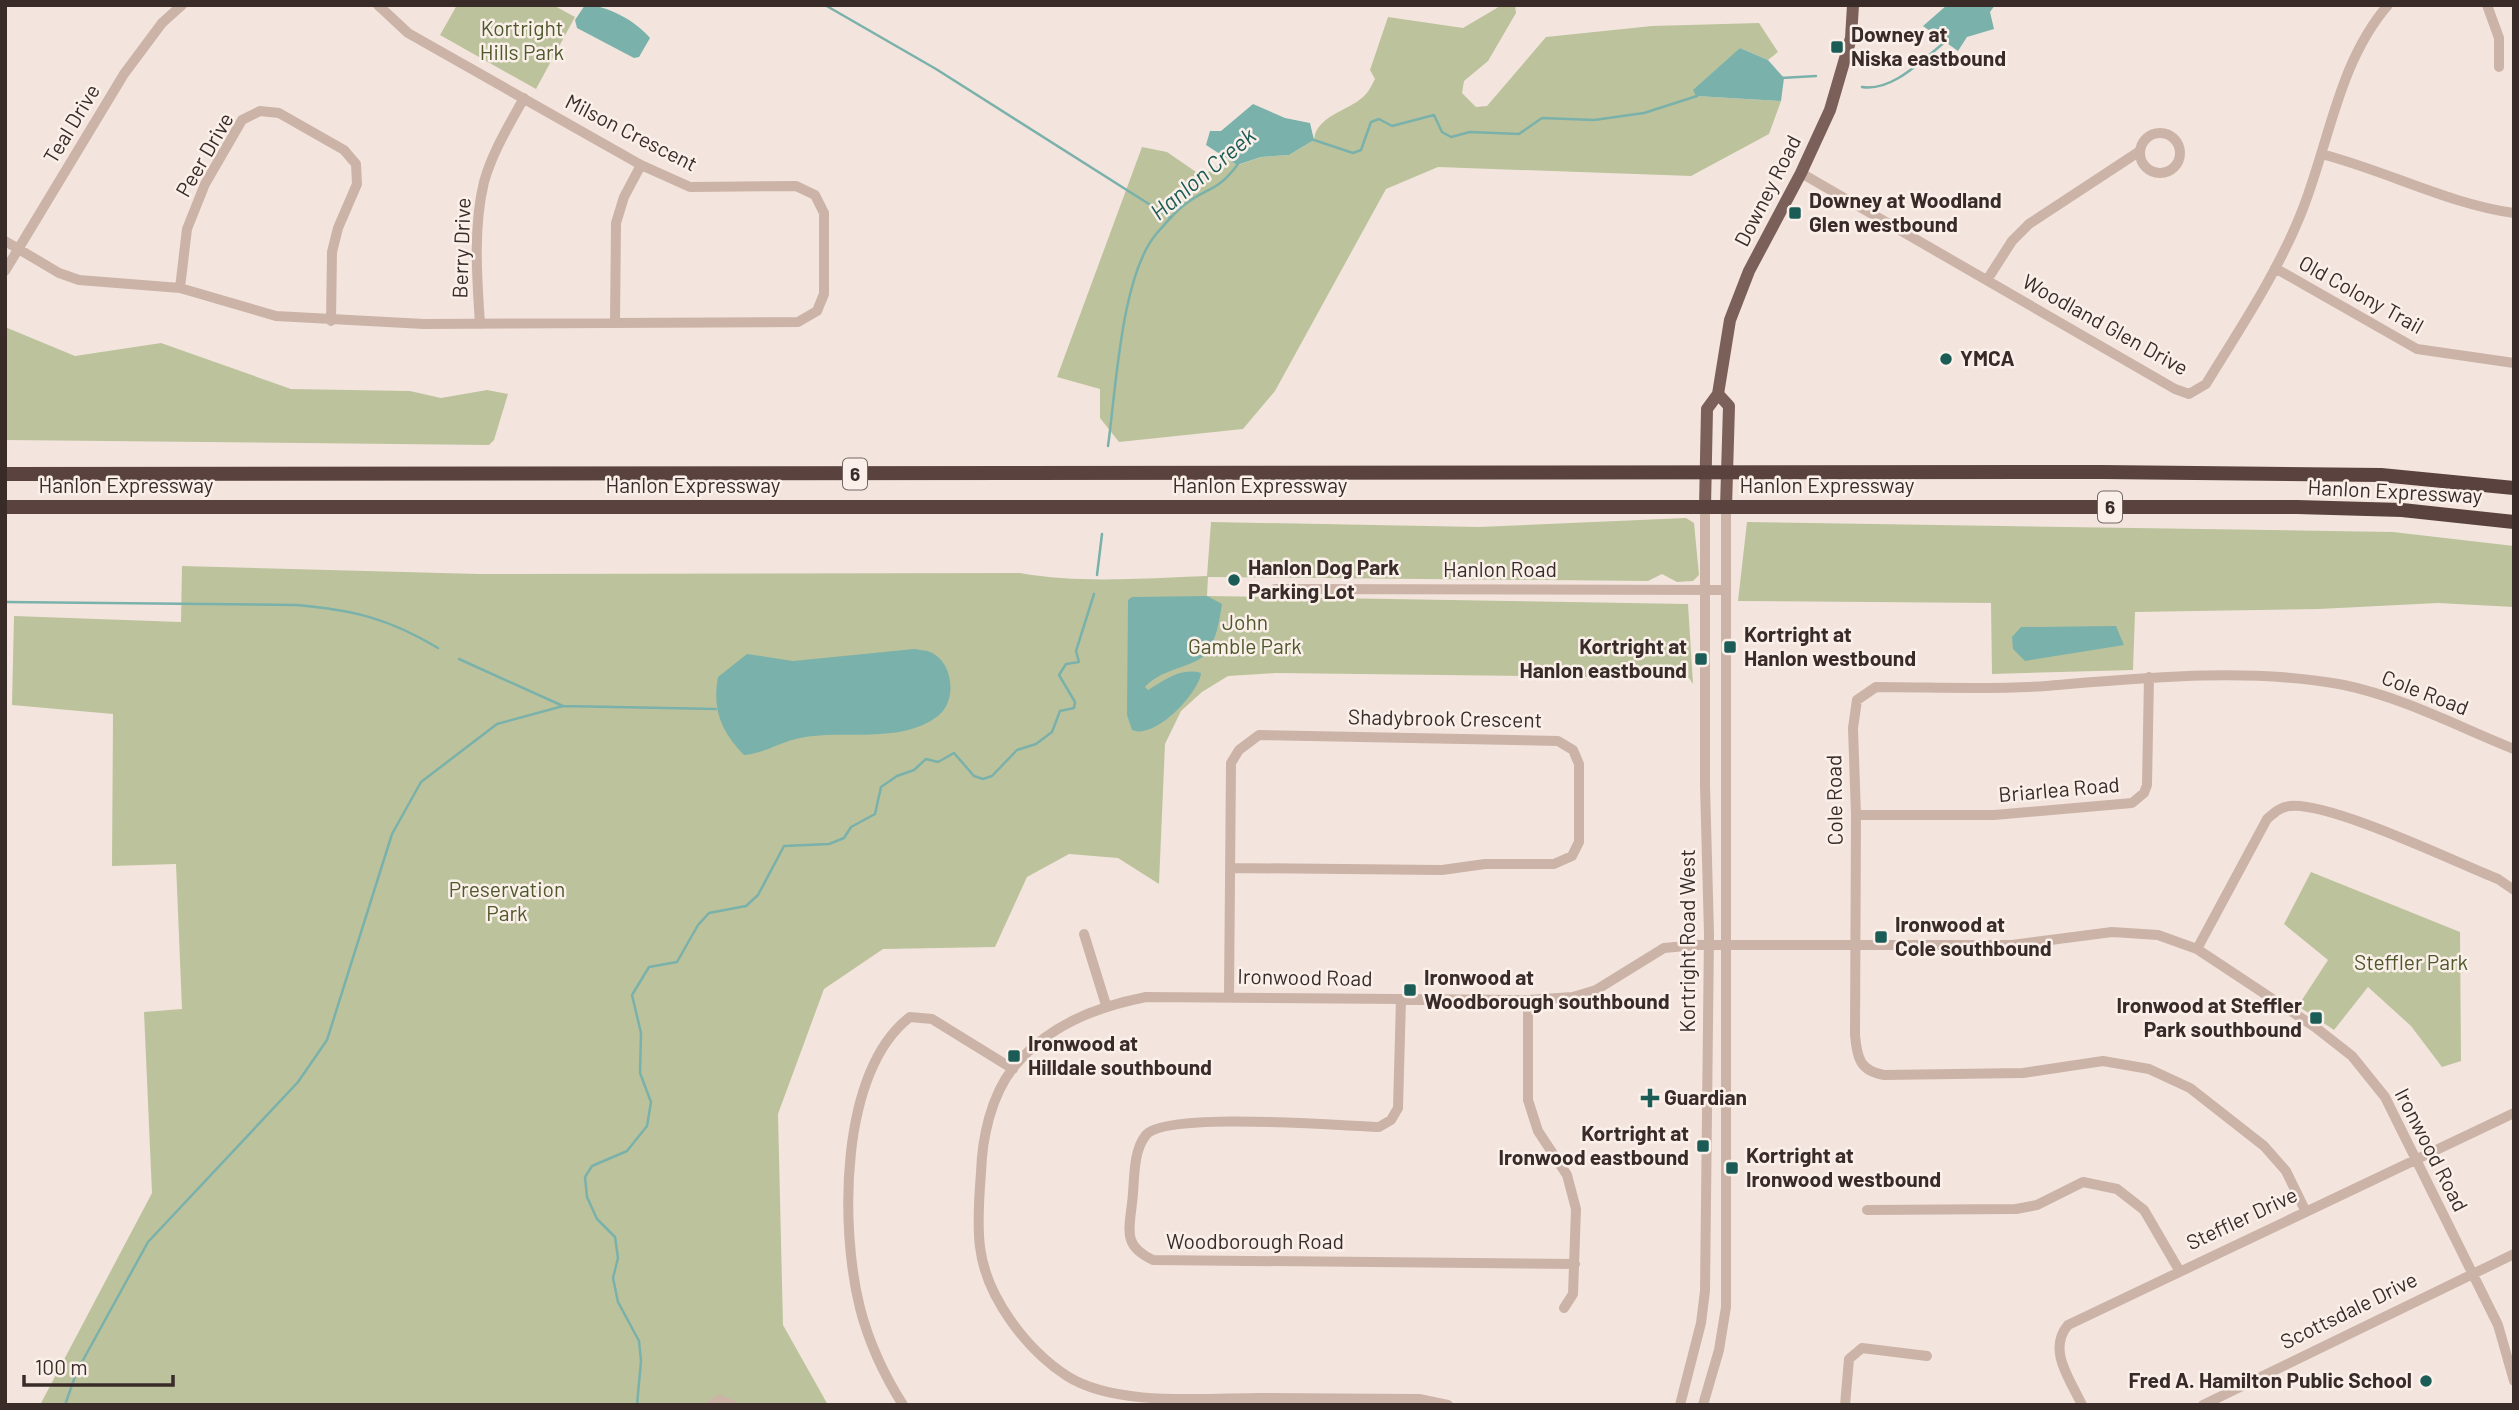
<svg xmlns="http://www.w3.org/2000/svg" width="2519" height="1410" font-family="Barlow,sans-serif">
<rect width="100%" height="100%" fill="#f3e5dd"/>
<!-- green -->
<path fill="#bcc39c" d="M457,5h96l22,12 -39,72 -96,-54z
M1502,5h13l1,8 -28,48 -24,20 -2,12 14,14 11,-1 59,-69 106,-11 107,-3 19,29 -10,8 -28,-12 -43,48 84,5 -12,33 -78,42 -253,-9 -52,22 -111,202 -32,38 -124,13 -19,-24v-29l-43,-12 85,-230 25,5 32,22 16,-4 7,-13 16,8 23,-8 28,-2 25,-15c2,-24 34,-29 49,-43 5,-4 9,-12 12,-18l-5,-9 18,-53 75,11z
M5,327l70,29 86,-13 130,46 119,2 31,7 46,-8 21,4 -14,46 -5,5 -484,-5z
M1686,518l8,5 5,52 -6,6 -16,1 -15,-8 -14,7 -440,-4 -1,19 481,8 5,80 -4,-6 -413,-5 -48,3 -26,16 -21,19 -16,33 -6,140 -41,-26 -49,-4 -42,23 -32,70 -112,2 -59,40 -46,125 5,211 45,80h-788l112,-212 -8,-181 38,-3 -6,-145 -64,2 1,-152 -101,-9 2,-89 167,6 1,-56 297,8 541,-1c61,11 125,5 187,3l4,-54 268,5z
M1747,522l646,10 121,14v61l-76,-4 -119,6 -184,3 -2,58 -141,4 -1,-71 -253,-2z
M2311,872l149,60 1,129 -19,6 -31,-41 -43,-39 -34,43 -36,-24 30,-46 -44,-36z"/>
<!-- water -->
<path fill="#7ab1ab" d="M585,5c22,0 51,16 65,33l-11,19 -5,1 -57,-30 -2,-8z
M1947,5h48l-5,7 4,17 -27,8 -9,14 -35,-25z
M1740,48l28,12 16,18 -3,23 -85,-5 -3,-6z
M1253,104l32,14 25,5 4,17 -25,15 -28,2 -24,8 -31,-20 4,-14h11z
M1207,596l15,8c-3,19 -7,50 -28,58 -18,8 -35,10 -49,25l3,3c17,-10 32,-23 53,-17 -2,20 -46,67 -69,57l-5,-15 1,-115 4,-3z
M2116,626l8,19 -99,16 -12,-12 -1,-12 9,-10z
M914,649c5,1 11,1 16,3 23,9 28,49 8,64 -38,29 -95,13 -138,22 -20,4 -35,15 -56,17 -23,-23 -32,-46 -26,-78l29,-23 46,7z"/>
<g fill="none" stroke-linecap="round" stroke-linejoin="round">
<!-- stream -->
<path stroke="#7ab1ab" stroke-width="2.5" d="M825,5l111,64 235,149
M1781,78l35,-2
M1862,87c30,5 60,-27 83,-45
M1311,139l42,14 8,-3 10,-28 8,-3 13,7 42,-11 8,17 9,5 19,-5 49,2 23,-16 52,2 50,-7 53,-17
M1108,446c8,-56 13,-172 49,-213 8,-9 17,-20 26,-27 23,-19 34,-13 55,-42
M1097,575l5,-41
M5,602l291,3c57,5 92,13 142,43
M459,659l104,47
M65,1405l12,-34 71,-129 150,-160 29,-42 65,-206 29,-52 76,-58 66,-18 153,3
M637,1405l4,-44 -2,-20 -21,-39 -5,-24 5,-20 -3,-21 -18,-18 -10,-22 -2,-20 7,-11 35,-15 20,-25 4,-24 -11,-29 1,-40 -9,-38 17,-28 28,-5 21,-37 11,-12 37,-7 12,-11 26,-49 45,-2 15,-6 7,-11 24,-13 6,-27 16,-11 17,-6 12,-11 12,3 16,-9 20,23 9,3 9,-3 25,-26 19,-6 16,-12 8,-21 14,-3 1,-6 -16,-27 7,-11 13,-2 -3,-11 18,-57"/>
<!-- minor -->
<path stroke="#ccb3a8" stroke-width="10" d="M2487,5l12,33v29
M2140 153a20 20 0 1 1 40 0a20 20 0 1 1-40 0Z
M2321,154c64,16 127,50 193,59
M1801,173l374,216 14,5 17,-10c33,-54 70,-109 94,-168 29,-70 37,-152 88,-211
M5,241l54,32 20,7 101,8 96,28 148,8 374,-2 19,-11 7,-17v-81l-9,-18 -19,-9 -106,1 -49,-22 -233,-132 -30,-28
M2275,268l142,81 97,14
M5,271l119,-197 38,-51 20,-18
M1987,280l25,-39 17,-17 111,-73
M180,288l7,-59 18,-45 37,-64 18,-9 19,2 65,37 12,14 1,20 -19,44 -6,24 -1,69
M615,322l1,-99 8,-26 17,-32
M480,324c-3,-46 -7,-97 4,-142 8,-29 25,-57 40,-84
M1275,589l450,1
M1856,815h138l138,-12 12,-10 3,-8 2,-108
M1084,934l22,71
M2197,949l70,-130c7,-6 13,-12 23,-13 41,-4 165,56 208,73l16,11
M1229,996l2,-233 8,-13 20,-15 299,6 15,9 6,14v78l-7,14 -18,8h-69l-43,6 -211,-2
M1401,999l-3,109 -7,12 -12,7c-38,-1 -213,-16 -233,8 -14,17 -11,47 -14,68 -3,28 -9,43 21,57l422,4
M1528,1000v100l10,31 29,44 9,34 -3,85 -9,14
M1867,1210l149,-1 21,-4 46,-23 34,7 27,21 35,60
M2305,1210l-19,-39 -22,-25 -74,-58 -41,-19 -46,-8 -80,12 -139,2c-24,-4 -27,-17 -29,-40l1,-220 -3,-87 4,-28 19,-13c56,0 114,3 170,-1 95,-8 204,-19 298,-1 58,12 115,42 170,64
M711,1405l8,-5 13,5
M903,1405c-19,-30 -34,-62 -43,-97 -20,-79 -21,-237 50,-291l22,2 81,50
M1448,1405l-29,-6c-53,0 -106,-1 -159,-1 -57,0 -144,9 -193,-22 -41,-27 -81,-79 -87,-129 -3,-24 -1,-50 1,-74 1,-35 10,-77 32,-105 34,-42 82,-61 133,-71l382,3 45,-3 23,-7 68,-42 33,-3h315l100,-13 46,3 39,14 118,78 37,29 33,41 113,228 16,56
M1680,1405l21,-82 4,-32 4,-357 -4,-149v-278
M1703,1405l16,-55 7,-43v-800
M1845,1405l4,-46 13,-11 65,8
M2082,1405c-12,-26 -35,-55 -14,-80l446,-212
M2203,1405l311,-151"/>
<!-- major -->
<path stroke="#7b5f59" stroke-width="12" d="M1718,394l11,12 -3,101
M1705,507l2,-98 11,-15 12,-74 19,-49 52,-98 29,-63 21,-72 2,-33"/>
<!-- highway -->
<path stroke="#5a433f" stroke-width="14" d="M5,474l2098,-2 278,3 133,13
M5,507h2292l105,3 112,12"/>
</g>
<!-- markers -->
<g fill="#1c5c56" stroke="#faf0e9" stroke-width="2.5">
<rect x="1830" y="40" width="14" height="14" rx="3.5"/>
<rect x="1788" y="206" width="14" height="14" rx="3.5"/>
<circle cx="1946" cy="359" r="7"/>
<circle cx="1234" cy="580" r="7"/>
<rect x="1723" y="640" width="14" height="14" rx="3.5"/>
<rect x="1694" y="652" width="14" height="14" rx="3.5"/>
<rect x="1874" y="930" width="14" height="14" rx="3.5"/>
<rect x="1403" y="983" width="14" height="14" rx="3.5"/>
<rect x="2309" y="1011" width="14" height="14" rx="3.5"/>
<rect x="1007" y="1049" width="14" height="14" rx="3.5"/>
<path d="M1646.5 1087.5h7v7h7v7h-7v7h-7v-7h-7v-7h7z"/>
<rect x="1696" y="1139" width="14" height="14" rx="3.5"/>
<rect x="1725" y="1161" width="14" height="14" rx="3.5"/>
<circle cx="2426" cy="1381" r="7"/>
</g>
<g text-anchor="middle" stroke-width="5" stroke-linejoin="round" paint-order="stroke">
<!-- shield labels -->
<g fill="#faf0e9" stroke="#726662" stroke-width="2">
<rect x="843" y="458.5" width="24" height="31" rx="5"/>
<rect x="2098" y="491.5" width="24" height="31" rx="5"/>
</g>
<g font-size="19" font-weight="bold" fill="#382b28">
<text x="855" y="481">6</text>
<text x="2110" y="514">6</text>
</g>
<!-- park labels -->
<g font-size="21" fill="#4e582b" stroke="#faf0e9">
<text x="522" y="36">Kortright<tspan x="522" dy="24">Hills Park</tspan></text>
<text x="1245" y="630">John<tspan x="1245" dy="24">Gamble Park</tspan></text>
<text x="507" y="897">Preservation<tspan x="507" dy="24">Park</tspan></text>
<text x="2411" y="970">Steffler Park</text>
</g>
<!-- poi labels -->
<g font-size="21" font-weight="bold" fill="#382b28" stroke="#faf0e9" text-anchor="start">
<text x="1851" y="42">Downey at<tspan x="1851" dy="24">Niska eastbound</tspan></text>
<text x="1809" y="208">Downey at Woodland<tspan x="1809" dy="24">Glen westbound</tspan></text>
<text x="1960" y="366">YMCA</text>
<text x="1248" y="575">Hanlon Dog Park<tspan x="1248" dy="24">Parking Lot</tspan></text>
<text x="1744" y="642">Kortright at<tspan x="1744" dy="24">Hanlon westbound</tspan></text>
<text x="1687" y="654" text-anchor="end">Kortright at<tspan x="1687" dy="24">Hanlon eastbound</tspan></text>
<text x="1895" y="932">Ironwood at<tspan x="1895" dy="24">Cole southbound</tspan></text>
<text x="1424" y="985">Ironwood at<tspan x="1424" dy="24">Woodborough southbound</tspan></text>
<text x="2302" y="1013" text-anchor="end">Ironwood at Steffler<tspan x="2302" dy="24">Park southbound</tspan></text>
<text x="1028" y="1051">Ironwood at<tspan x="1028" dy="24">Hilldale southbound</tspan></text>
<text x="1664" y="1105">Guardian</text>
<text x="1689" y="1141" text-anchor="end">Kortright at<tspan x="1689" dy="24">Ironwood eastbound</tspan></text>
<text x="1746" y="1163">Kortright at<tspan x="1746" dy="24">Ironwood westbound</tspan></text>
<text x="2412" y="1388" text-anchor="end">Fred A. Hamilton Public School</text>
</g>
<!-- street labels -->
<g font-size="21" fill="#382b28" stroke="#faf0e9">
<text transform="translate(72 124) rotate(-59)" y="7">Teal Drive</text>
<text transform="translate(631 133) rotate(27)" y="7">Milson Crescent</text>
<text transform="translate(205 155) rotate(-60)" y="7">Peer Drive</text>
<text transform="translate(1768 191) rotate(-63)" y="7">Downey Road</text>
<text transform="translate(462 248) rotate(-88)" y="7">Berry Drive</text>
<text transform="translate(2361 295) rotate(29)" y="7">Old Colony Trail</text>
<text transform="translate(2105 325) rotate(29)" y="7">Woodland Glen Drive</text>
<text x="126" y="493">Hanlon Expressway</text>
<text x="693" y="493">Hanlon Expressway</text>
<text x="1260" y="493">Hanlon Expressway</text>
<text x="1827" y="493">Hanlon Expressway</text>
<text transform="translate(2395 492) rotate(3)" y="7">Hanlon Expressway</text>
<text x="1500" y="577">Hanlon Road</text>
<text transform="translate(2425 693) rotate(21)" y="7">Cole Road</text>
<text transform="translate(1445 719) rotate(1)" y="7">Shadybrook Crescent</text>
<text transform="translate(2059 790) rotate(-5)" y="7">Briarlea Road</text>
<text transform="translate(1835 800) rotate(-91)" y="7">Cole Road</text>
<text transform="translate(1688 941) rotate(-90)" y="7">Kortright Road West</text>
<text transform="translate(1305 978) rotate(1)" y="7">Ironwood Road</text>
<text transform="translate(2431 1150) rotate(63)" y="7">Ironwood Road</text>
<text transform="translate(2242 1219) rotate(-25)" y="7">Steffler Drive</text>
<text x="1255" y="1249">Woodborough Road</text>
<text transform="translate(2349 1311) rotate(-26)" y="7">Scottsdale Drive</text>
</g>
<!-- water labels -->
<g font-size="23" font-style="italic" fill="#1c5c56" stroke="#faf0e9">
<text transform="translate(1203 174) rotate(-40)" y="8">Hanlon Creek</text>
</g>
</g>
<!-- border -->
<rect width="2519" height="1410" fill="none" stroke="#382b28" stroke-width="14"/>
<!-- scale -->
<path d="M24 1375v10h149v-10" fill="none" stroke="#382b28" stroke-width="3.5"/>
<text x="35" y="1375" font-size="21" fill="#382b28" stroke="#faf0e9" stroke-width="5" paint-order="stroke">100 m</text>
</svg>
